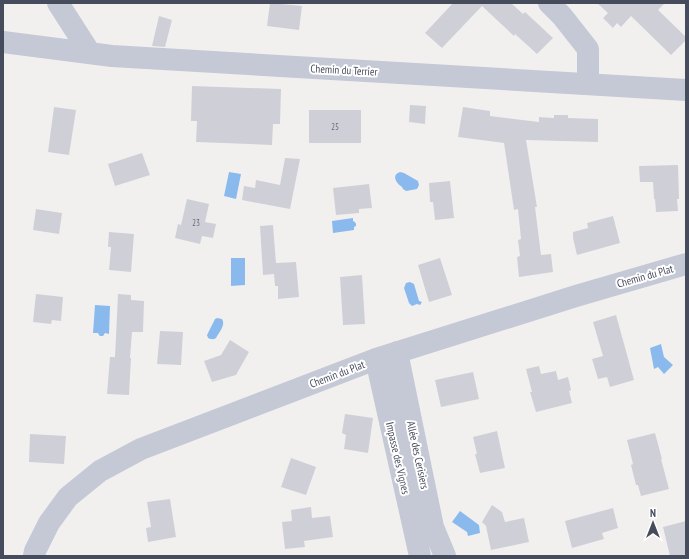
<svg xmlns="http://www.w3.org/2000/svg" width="689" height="559" font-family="'PT Sans Narrow',sans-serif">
<rect width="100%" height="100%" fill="#f2f0ef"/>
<!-- water -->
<path fill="#8abaed" d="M229,172l12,2 -5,25 -12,-3z
M400,172l4,1 14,8 1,4 -2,4 -11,2 -3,-2 -1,-2c-6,-4 -11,-12 -2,-15z
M353,218v3l2,1 1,2v2l-2,1v3l-21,3 -1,-12z
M231,258h14v27l-14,1z
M410,282l4,2 5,17 3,1 -2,3 -3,-1 -5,2 -3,-3 -5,-15 2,-5z
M95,305l15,1 -1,28 -4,-1 -2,3h-3l-1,-1 -1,-2h-5z
M217,318l5,1c4,6 -3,13 -6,19 -3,2 -6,1 -8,0l-1,-3 8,-16z
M661,344l3,13 9,8 -9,9 -6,-7 -4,2 -4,-21z
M460,511l19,14 1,8 -12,3 -1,-4 -15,-10z"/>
<!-- building -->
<path fill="#cfd0d7" d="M270,3l32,3 -3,24 -32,-4z
M453,3h58l12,11 2,-2 28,26 -16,16 -22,-20 -1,2 -32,-30 -40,42 -17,-15z
M597,3h68l-7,7 28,27v3l-15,15 -40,-39 -10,11 -4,-4 -4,5 -10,-10 5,-5z
M159,16l13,4 -7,27 -13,-1z
M192,86l89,3 -1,35h-7l-1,21 -76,-3 1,-21h-6z
M410,105l16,1 -1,18 -16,-2z
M54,107l22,3 -7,45 -21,-3z
M463,107l27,4v5l49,6v-5l15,1v-3h14v3l30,1v23l-72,-2 11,67h-2l6,48 10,-1 2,18 -34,5 -2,-20 3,-1 -2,-16 3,-1 -3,-30 -4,1 -10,-67 -46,-6z
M309,110h52v33h-52z
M142,153l8,22 -35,11 -7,-22z
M285,158l15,1 -10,50 -48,-9 2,-14 11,2 1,-8 24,5z
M678,165l1,34h-2l1,12 -22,1 -1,-13h-1l-1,-17h-13l-1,-16z
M450,181l4,37 -19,2 -2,-18h-3l-1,-19z
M369,184l3,24 -13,1v4l-23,2 -3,-27z
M187,199l22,5 -4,18 11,2 -3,14 -11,-2 -2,8 -25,-6 3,-14 3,1z
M36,209l26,4 -3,21 -26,-4z
M613,216l7,27 -43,12 -4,-17v-6l15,-4 -1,-5z
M273,225l3,38 20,-1 3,35 -21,2v-13h-3l-1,-12 -11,1 -3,-49z
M109,232l25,2 -3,38 -22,-2 2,-23h-3z
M440,258l12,37 -23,7 -11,-37z
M362,275l3,49 -22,1 -3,-48z
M36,294l27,3 -2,24 -9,-1 -1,4 -18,-2z
M118,294l13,1v5l13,1 -1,31h-11l-2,26h1l-2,37 -22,-1 3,-37h5z
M616,315l18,65 -24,7 -3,-10 -9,2 -6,-20 11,-3 -10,-34z
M160,331l23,1 -2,33 -24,-1z
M230,340l19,12 -13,23 -24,7 -8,-21 17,-6z
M539,366l2,8 15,-3 2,9 10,-3 3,13 -2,1 3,12 -36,9 -6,-20h2l-6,-23z
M473,372l6,27 -38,8 -6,-27z
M345,414l28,4 -5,35 -24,-4 2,-14 -4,-2z
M497,431l8,37 -25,5 -5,-19h2l-4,-17z
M655,433l7,26h-1l8,30 -28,7 -3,-11h-2l-5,-20 2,-1 -6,-24z
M30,434l36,2 -2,28 -35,-2z
M291,458l25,9 -10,28 -25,-8z
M170,499l6,38 -28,5 -2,-14 5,-1 -4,-25z
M492,505l10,7 3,10 19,-4 5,24 -38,8 -5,-24 -4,-4z
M311,507l1,11 18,-2 3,21 -29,4 1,6 -20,2 -3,-27 10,-1 -1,-11z
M613,508l5,20 -16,5 2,6 -32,9 -7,-27z
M686,521v35h-16l-7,-29z"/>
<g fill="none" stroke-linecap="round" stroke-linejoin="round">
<!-- minor -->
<path stroke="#c5c9d6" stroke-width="22" d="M58,3l32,50
M549,3l13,13 26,33v35
M3,42l109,14 574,34
M397,352l36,175 12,29
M376,359l44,197
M34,556l1,-5 14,-28 19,-26 32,-26 41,-22 235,-90 200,-63 110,-32"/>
</g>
<g text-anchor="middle" stroke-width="4" stroke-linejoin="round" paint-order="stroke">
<!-- number labels -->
<g font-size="9" fill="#696d7c">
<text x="335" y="130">25</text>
<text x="196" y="226">23</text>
</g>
<!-- street labels -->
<g font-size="11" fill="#474c5d" stroke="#fff">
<text transform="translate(344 70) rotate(3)" y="4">Chemin du Terrier</text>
<text transform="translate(645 276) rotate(-16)" y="4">Chemin du Plat</text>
<text transform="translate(337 374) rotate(-21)" y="4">Chemin du Plat</text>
<text transform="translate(418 455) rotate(78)" y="4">Allée des Cerisiers</text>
<text transform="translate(398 458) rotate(77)" y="4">Impasse des Vignes</text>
</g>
</g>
<!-- border -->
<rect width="689" height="559" fill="none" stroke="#474c5d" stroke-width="8"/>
<!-- north arrow -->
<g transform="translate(653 523)" stroke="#ffffff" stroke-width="3" paint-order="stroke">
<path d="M0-3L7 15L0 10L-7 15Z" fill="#474c5d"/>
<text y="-6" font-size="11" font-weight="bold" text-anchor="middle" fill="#474c5d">N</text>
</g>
</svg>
